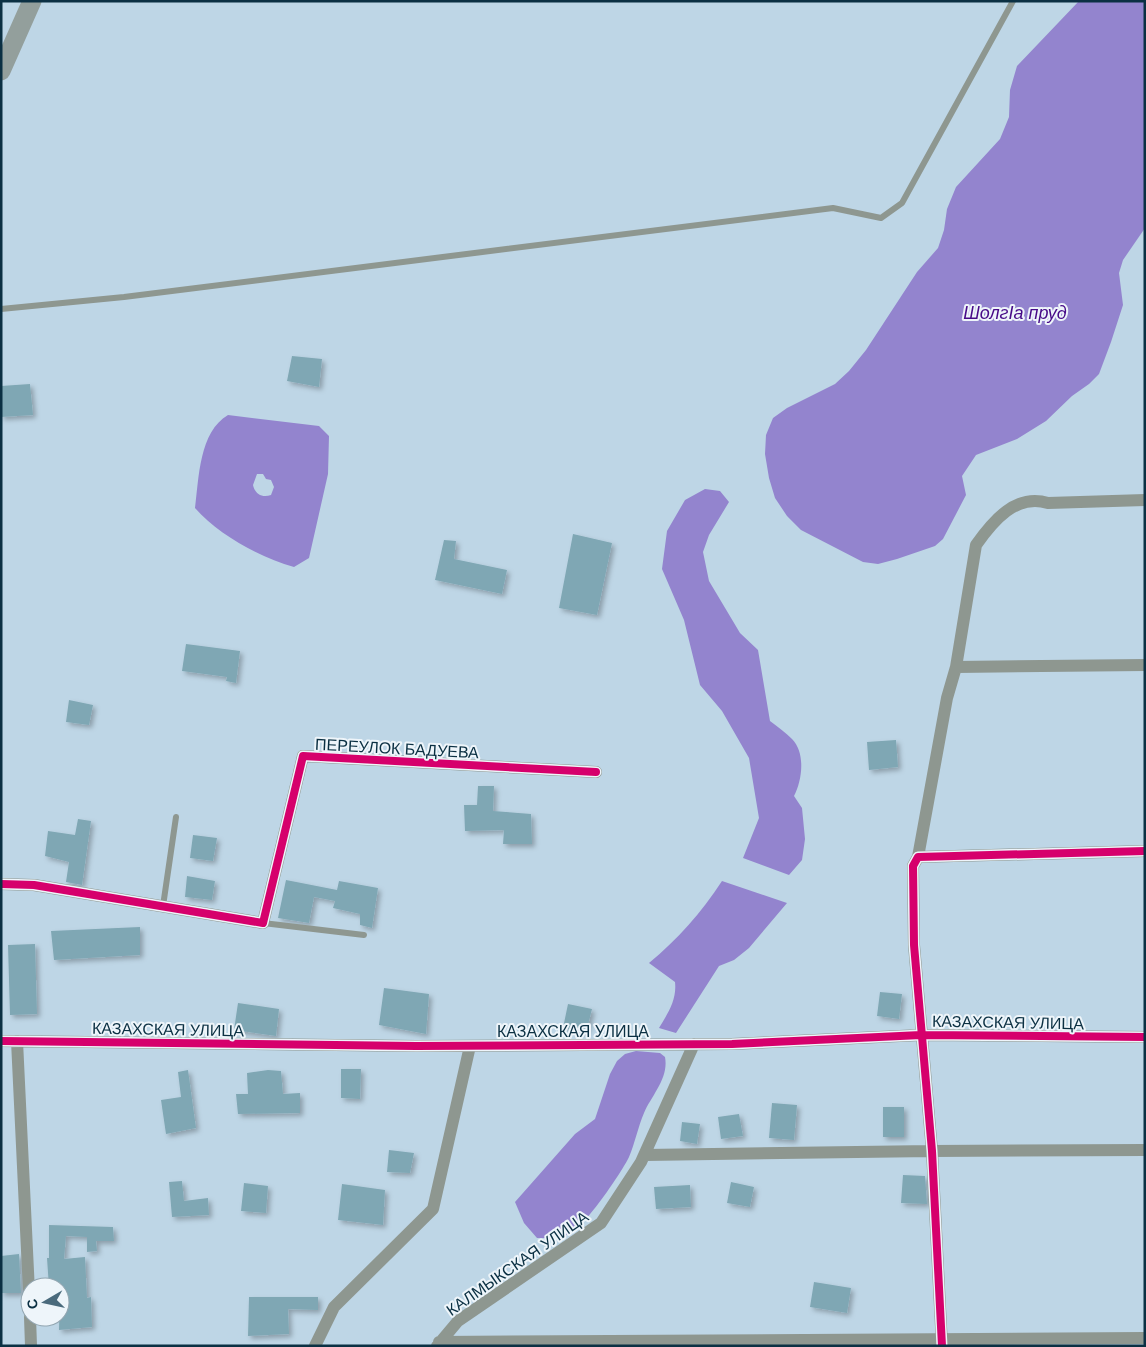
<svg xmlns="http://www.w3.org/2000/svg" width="1146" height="1347" font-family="Helvetica,sans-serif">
<defs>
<filter id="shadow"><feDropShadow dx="3" dy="3" stdDeviation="2.5" flood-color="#0004"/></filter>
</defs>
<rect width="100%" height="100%" fill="#bed6e6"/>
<!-- water -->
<path fill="#9384ce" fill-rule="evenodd" d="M1079,1h66v227l-22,32 -4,13 4,32 -12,37 -12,32 -10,10 -17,12 -26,25 -29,18 -41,16 -14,21 4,19 -23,44 -8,7 -38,13 -19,5 -15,-2 -62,-32 -14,-14 -12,-18 -6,-20 -4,-24 1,-19 7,-17 14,-10 48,-24 14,-13 17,-21 51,-78 21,-24 6,-18 3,-21 9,-22 44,-48 9,-22 1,-27 7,-24z
M228,415l91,11 10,10 -1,38 -19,84 -15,9c-35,-10 -75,-32 -99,-59 4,-30 4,-76 33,-93zM257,474h6l3,5 5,1 3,7 -3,8c-9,3 -16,-1 -18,-10z
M705,489l15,2 9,11 -20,33 -6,17 6,29 31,52 18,17 12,71c8,6 16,12 22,18 14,14 10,42 2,57l8,12 3,31 -3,21 -13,15 -46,-17 16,-40 -10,-60 -27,-47 -22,-26 -16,-65 -22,-51 5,-38 18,-31z
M722,881l65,22 -38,45 -15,12 -15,6 -43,67 -17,-5c9,-15 18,-28 16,-46l-26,-19c29,-24 52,-50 73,-82z
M636,1051l24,2 5,4c4,21 -13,38 -21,56 -6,14 -9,30 -15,44 -7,15 -44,69 -58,76 -12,5 -22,5 -34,5l-13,-15 -9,-21 60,-68 20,-15 15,-45 7,-13 8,-7z"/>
<!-- building -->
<path fill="#7fa7b4" filter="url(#shadow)" d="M292,356l30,3 -3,28 -32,-6z
M30,384l3,31 -32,2v-31z
M573,534l39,9 -15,72 -38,-7z
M444,540l12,1 -2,18 53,11 -5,24 -67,-14z
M186,644l54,7 -4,32 -10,-2 1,-4 -45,-6z
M69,700l24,5 -4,20 -23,-3z
M896,740l2,27 -29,3 -2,-28z
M478,786h16l-1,25 38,3 1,30h-29l1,-14 -39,1 -1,-26h13z
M78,819l13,2 -9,64 -16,-3 3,-20 -24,-6 3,-25 27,4z
M193,835l24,3 -4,23 -23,-3z
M187,876l28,5 -3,19 -27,-3z
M286,880l51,10 2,-9 39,7 -6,40 -12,-3v-11l-27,-6 2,-7 -21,-4 -5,26 -31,-5z
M140,927v28l-86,5 -3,-29z
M35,944l2,70 -27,1 -2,-70z
M384,988l45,6 -3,40 -47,-9z
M880,992l22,2 -3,25 -22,-3z
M238,1003l41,6 -3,27 -42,-6z
M568,1004l24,5 -6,24 -23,-5z
M341,1069h20l-1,30 -19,-1z
M188,1070l8,58 -30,6 -5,-34 20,-3 -3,-25z
M268,1070l13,1 2,23 17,-1v20l-62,1 -2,-20h12l-1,-21z
M772,1103l25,2 -3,35 -25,-2z
M883,1107h21v30h-21z
M739,1114l4,22 -22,3 -3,-22z
M682,1122l18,2 -3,20 -17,-3z
M389,1150l25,3 -4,20 -23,-1z
M903,1175l22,1 2,28 -26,-1z
M182,1181l2,20 24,-3 1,17 -37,2 -3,-35z
M731,1182l23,5 -4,20 -23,-4z
M244,1183l24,3 -2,27 -25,-2z
M342,1184l43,6 -2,35 -45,-5z
M690,1185l1,22 -35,2 -2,-22z
M49,1225l64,2 1,14h-18l1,10 -10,1v-15l-21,-1 -2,23 21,-2 2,41 4,-1 1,30 -33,3 1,-43h-11l-2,-29h2z
M19,1254l2,39h-20v-37z
M814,1282l37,6 -4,25 -37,-6z
M249,1297h69v13l-30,-1 1,25 -41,2z"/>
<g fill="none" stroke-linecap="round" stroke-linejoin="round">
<!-- service -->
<path stroke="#8e9790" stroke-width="6" d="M1,309l123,-12 709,-89 48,10 21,-15 111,-202
M163,906l13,-89
M263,923l101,12"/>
<!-- minor -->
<path stroke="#8e9790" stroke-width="12" d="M956,667l189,-2
M918,857l29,-159 9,-31 20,-122c17,-24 40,-52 72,-42l97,-3
M1,884l33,1 229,38 40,-167 293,16
M1,1041l415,5 316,-2 189,-9 224,2
M17,1041l13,272
M645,1155l287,-4 213,-1
M30,1317l1,29
M439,1342l706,-4
M315,1346l19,-39 99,-98 37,-163
M437,1346l21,-25 143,-98 40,-61 53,-118
M942,1346l-10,-195 -18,-206 -1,-79 5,-9 227,-6"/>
<!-- secondary -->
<path stroke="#939f9c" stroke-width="19" d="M1,71l31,-70"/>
<!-- cycleway casing -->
<g stroke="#eef5fa" stroke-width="11">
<path id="cycleway" d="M1,884l33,1 229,38 40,-167 293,16
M1,1041l415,5 316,-2 189,-9 224,2
M942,1346l-10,-195 -18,-206 -1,-79 5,-9 227,-6"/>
</g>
<!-- cycleway -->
<use href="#cycleway" stroke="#d6006c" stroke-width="8"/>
</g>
<g text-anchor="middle" stroke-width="4" stroke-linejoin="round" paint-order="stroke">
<!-- street labels -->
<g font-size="16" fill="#0b3043" stroke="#eef5fa">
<text transform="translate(397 748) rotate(3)" y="6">ПЕРЕУЛОК БАДУЕВА</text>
<text transform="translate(1008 1022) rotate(1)" y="6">КАЗАХСКАЯ УЛИЦА</text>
<text transform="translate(168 1029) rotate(1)" y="6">КАЗАХСКАЯ УЛИЦА</text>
<text x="573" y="1037">КАЗАХСКАЯ УЛИЦА</text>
<text transform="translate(517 1263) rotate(-35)" y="6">КАЛМЫКСКАЯ УЛИЦА</text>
</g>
<!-- water labels -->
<g font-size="18" font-style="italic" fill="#470b88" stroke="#eef5fa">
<text x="1015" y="319">ШолгIа пруд</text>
</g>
</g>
<!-- border -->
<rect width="1146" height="1347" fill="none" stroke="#0b3043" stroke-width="5"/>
<!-- north arrow -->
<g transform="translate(45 1302) rotate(261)"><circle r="24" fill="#eef5fa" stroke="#93a6b1"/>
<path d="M0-4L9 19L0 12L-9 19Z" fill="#4a6a7c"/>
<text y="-8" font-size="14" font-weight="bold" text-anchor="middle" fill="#0b3043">С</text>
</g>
</svg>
